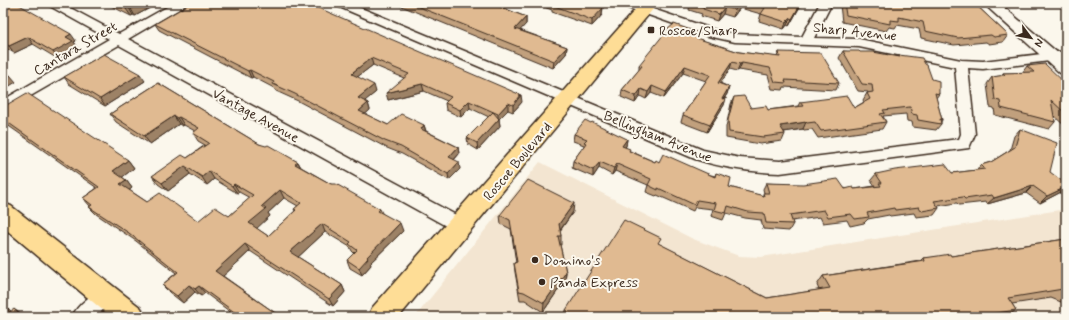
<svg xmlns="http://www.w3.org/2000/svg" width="1069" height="320" font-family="Mynerve,sans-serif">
<rect width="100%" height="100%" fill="#fbf7ec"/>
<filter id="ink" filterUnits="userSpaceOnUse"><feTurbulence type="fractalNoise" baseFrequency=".025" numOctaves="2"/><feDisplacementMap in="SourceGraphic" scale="8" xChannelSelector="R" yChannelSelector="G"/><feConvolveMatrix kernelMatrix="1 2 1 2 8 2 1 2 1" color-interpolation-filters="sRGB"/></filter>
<g filter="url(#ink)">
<!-- built -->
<path fill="#f3e5d1" d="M540,162l153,77 46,17 22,1 305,-48v108h-651z"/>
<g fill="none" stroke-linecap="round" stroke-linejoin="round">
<!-- minor casing -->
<g stroke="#3b2a1e" stroke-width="3">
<path id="minor" d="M46,3h15l58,31 55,-31h14l-2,2 -58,34 339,182 2,5 -2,5 -6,2 -6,-2 -336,-186 -111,64 -5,2v-11l106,-61 -61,-34z
M333,3h16l354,147 37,8 40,3 179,-22 2,-5 -6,-67 -96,-20 -124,-5 -27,-6 -88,-31 -2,-2h17l80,27 20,4 67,3 18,-34h12l-18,35 45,1 102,21 22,1 83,-10v8l-83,10 -15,-1 7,66 -6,14 -189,25c-29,-1 -58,-5 -85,-14l-360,-154z
M106,288l6,2 3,6 -3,6 -17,15h-23c5,-12 22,-25 34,-29z"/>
</g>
<!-- tertiary casing -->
<g stroke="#3b2a1e" stroke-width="3">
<path id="tertiary" d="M983,3h16l67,57v14l-6,-1z"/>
</g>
<!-- primary casing -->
<g stroke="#3b2a1e" stroke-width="3">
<path id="primary" d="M641,3h17l-259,314h-31l4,-9z
M3,203l8,3 130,102 4,9h-34l-108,-90z"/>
</g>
<!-- minor -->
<use href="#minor" fill="#fbf7ec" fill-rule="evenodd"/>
<!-- tertiary -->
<use href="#tertiary" fill="#fbf7ec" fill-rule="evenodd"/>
<!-- primary -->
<use href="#primary" fill="#fedd96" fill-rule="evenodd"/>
</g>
<!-- wall -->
<path fill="#c1a07d" stroke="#3b2a1e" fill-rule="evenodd" d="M3,3l73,38 -2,1 4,6 -20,11 -25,-15 -19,9 -11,-7z
M105,3h54l-24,13 -2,-1 -2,1z
M191,3l331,99 -9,10 -5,-2 -9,9 1,7 -22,24 -10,-6 -1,-6 22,-21 -19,-9 -9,9 -15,-7 -1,-7 2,-2 -23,-10 -36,9 16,-22 -31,-13 -16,12 19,15 -12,9 4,2 2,7 -5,4 23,11h36l2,6 32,16 1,7 -5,6 6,9 -11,11 -47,-26 -15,-6 -89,-47 -22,-10 -2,-3 -21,-11 -2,1 -92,-48 -4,-6z
M394,3h54l8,3 45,1 25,10v7l-6,6 47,17 -1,7 -13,14z
M533,3h68l2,5 -1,7 -10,11 -40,-14v-2z
M690,3h112l-13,23 -2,-1 -3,4 -25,-8 2,-7 -21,-6 -7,9 -10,-3 -6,7 -16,-5 1,-2 -13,-4z
M841,3h133l34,32 -5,7 -14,2 -3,-2 -32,3 -33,-7 -2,-9 -22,-4 -2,3 -6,-1 -3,4 -44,-9 -2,-17z
M698,39l41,13 38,5 2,-5 60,31 -3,7 -52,-3 -1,3 -11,-1 -4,-14 -29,-5 -2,1 -7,-2 -10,14 9,4 -2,7 -3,5 2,-1 -2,7 -17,27 -26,-10 2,-7 23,-34 -23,-8 -19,25 -13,-5 -5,6 -6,-3 -5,7 -14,-6 1,-7 17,-20v-5z
M843,51l55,6 1,-2 33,24 7,15 -3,4 6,22 -1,2v2l-5,6 -23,-3 -1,-5 -5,-1 -1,-7 -23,2 3,6 -4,7 -64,9 -6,-9 -8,1 -1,-1 -19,3 1,2 -3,7 -22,3 -34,-6v-11l5,-23 3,-7 17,11 17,2 30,-4 2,-4 54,6 10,-6 -1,-2 4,-7h1v-1l-10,-1 -19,-33z
M1027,66l39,18v43l-12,-11 1,6 -6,7 -54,-14 -1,-7 -4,-1 -3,-23 5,-7 9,-1 2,-3h19z
M64,77l81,4 -40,25 -36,-22z
M158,83l101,61 39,18 3,5 30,17 49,25 2,4 21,18 -33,32 1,2 -9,10 -12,-7 -3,-8 7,-7 -2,-2 -2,-4 -25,-15 -27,25 44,28 3,7 -12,14 -83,-55 -27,25 58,41h-44l-32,-24 -4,3 -6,-4 -12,11 -14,-11 -7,-7 14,-12 -40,-32 -40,-27 -7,-7 1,-1 -7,-8 14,-10 -94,-66v-15l125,53 6,8 -12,9 4,3 6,8 -3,2 18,12 51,19 31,-5 21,-18 -11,-6 -2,1 -23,-14 -7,6 -17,-11 -22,17 -10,-7 -6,-8 35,-18 18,-13 -7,-4 -5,-8 2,-2 -11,-6 -2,1 -3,-2 -29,20 -34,-22 -6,-8zM284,198l14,8 -4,3 1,2 -27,25 -12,-8 14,-12 -2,-3z
M1020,129l30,43 11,20 -21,11 -14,-10 -39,11 -1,-2 -27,3 -2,-2 -19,3 1,2 -5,7 -18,2 -2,-4 -24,3 -1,-1 -21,4 -4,4 -14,3 -3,-6 -24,3 -3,-6 -28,4 1,3 -4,7 -26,-2 -2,-9 -16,-2 -19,-5 -3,7 -12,-4 2,-7 -18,-2 -2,4 -36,-16 -1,1 -10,-4 2,-7 -33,-14 -3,4 -13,-7 -6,9 -21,-9 1,-7 11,-15v-1l-11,-4 1,-7 53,5 -1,7 -1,1 5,4 25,11h4l56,14 1,-3 13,14 33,9 2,-3 -1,-4 3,-6 88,6 21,-3 -4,-6 5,-6 76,-1 25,-3 4,-5 10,-3 19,-12 4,-14z
M573,212l-13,19 1,5v9h-1l6,27 -1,8 -22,32 -18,-12h-5l-5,-28 -1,-9h2l-5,-34 -10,-5 -1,-9z
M1066,239v65l-15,-6 -39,6 4,6 -9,7h-442l1,-7 93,-66 108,54 52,-8 -2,-5 6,-9 98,-15 3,-3 27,-2z"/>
<!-- shaded-wall -->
<path fill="#9d8266" stroke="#3b2a1e" d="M142,3h17l-24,13 -4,-7z
M741,3h1l-2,5 -7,9 2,-7z
M801,3h1l-13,23 3,-7z
M603,4l-1,11 -10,11v-6l8,-13z
M725,7l-2,7 -6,7 2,-7z
M129,8l4,7 -2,1 -5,-7z
M526,17v7l-11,12v-7z
M790,18l-3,7 -3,4 2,-7z
M71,34l5,7 -2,1 4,6 -20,11 -5,-7 13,-15z
M28,37l5,7 -19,9 -5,-7z
M567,47l-1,7 -13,14 1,-7z
M371,58l2,7 -17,13 -4,-4 1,-2z
M732,62l-2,7 -14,21 2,-7z
M742,63l-3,7 -2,1 3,-7z
M685,66l-2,7 -19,25 2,-6z
M250,70l3,7 -2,1 -3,-7z
M140,74l5,7 -40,25 -5,-7z
M10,75l6,7 -13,8v-11z
M422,84l2,7 -36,9 -2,-7z
M374,85l2,7 -16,13 -2,-7z
M652,86l-1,7 -5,6 2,-7z
M729,87l-2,7 -8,12 3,-7z
M641,89l-1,7 -5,7 1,-7z
M521,95l1,7 -9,10v-7z
M726,98l-2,7 -17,27 3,-7z
M469,101l1,7 -9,9 -1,-7z
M368,103l2,7 -9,8 -2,-7z
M508,103v7l-9,9 1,7 -22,24 -1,-7 21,-23v-6z
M174,116l5,8 -29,20 -6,-8z
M179,117l5,8 -2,1 -5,-8z
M806,122l-3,7 -26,4 3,-7z
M424,125l2,7 -5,-3z
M627,139l-1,7 -5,7 1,-7z
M458,147l1,7 -9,10 -1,-7z
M128,160l6,8 -14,11 -7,-8z
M298,162l4,8 -7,-6z
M459,162l1,7 -11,11 -1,-6z
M600,162l-1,6 -6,9v-7z
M617,164l-2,7 -3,4 2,-7z
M185,166l5,8 -22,17 -6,-8z
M209,171l5,8 -7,6 -5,-8z
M126,180l6,8 -5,4 -7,-8z
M234,184l5,8 -2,1 -5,-7z
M1033,186l-7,7 -39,11 7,-6z
M1066,187v1l-5,4 -21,11 7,-7z
M280,190l4,8 -16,15 2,3 -16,15 -5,-8 13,-17z
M574,203l-1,9 -15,21 1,-9z
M400,223l3,8 -33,32 1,2 -9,10 -3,-7 8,-11z
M322,224l3,8 -30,28 -5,-8z
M245,244l5,7 -29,27 -6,-7z
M566,272l-1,8 -22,32 1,-9z
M189,285l6,7 -12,11 -6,-7z
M342,285l3,7 -12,14 -4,-7z
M199,286l6,7 -4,3 -6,-7z
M3,304l15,13 -8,-5 -7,-7z
M14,309l8,6 2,2h-2z"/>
<!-- building -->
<path fill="#e0ba91" stroke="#3b2a1e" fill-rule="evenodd" d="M3,3h13l55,31 -5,3 7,4 -20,11 -25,-15 -19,9 -6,-3z
M115,3h27l-11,6 -2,-1 -3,1z
M191,3h116l214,92 -8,10 -5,-2 -10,11 -29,-13 -9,9 -15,-7 6,-6 -29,-13 -36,9 23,-19 -38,-16 -18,14h1l-2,2 22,11 -16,13 10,5 -9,8 29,14 13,-11 23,11 -3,4 37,18 -9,10 10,5 -11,12 -47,-27 -16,-6 -90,-47 -22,-10 1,-2 -24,-12 -2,1 -93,-47z
M409,3h39l8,3 5,-3h37l3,1 -3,2 28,11 -11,12 52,18 -13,14z
M552,3h49l2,1 -3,3 3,1 -11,12 -40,-15 1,-1z
M692,3h49l-6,7 -10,-3 -6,7 -16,-5 1,-2z
M750,3h51l-9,16 -2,-1 -4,4 -25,-8 4,-6z
M844,3h130l34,32 -14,2 -3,-2 -33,3 -33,-7 -2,-9 -24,-5v4l-9,-1v4l-44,-9z
M674,24l25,9 -3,5 43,14 41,5 -1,-5 42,1 18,30 -54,-3 1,3 -11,-1 -5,-14 -28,-5 -2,1 -8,-2 -14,21 11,4 -7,12 4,-1 -16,27 -27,-10 27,-40 -25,-9 -19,26 -14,-6 -4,6 -7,-3 -5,7 -14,-6 20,-24 -3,-1 29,-36z
M843,51h16l1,1h13l27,5 -1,-2 23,3 3,6 2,1 5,14 7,2v13l-4,-1 7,27 -2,-1 1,5 -23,-4 -1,-5 -5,-1 -2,-7 -27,3 2,3 -5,1 6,8 -65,9 -6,-9 -8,1 -1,-1 -26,4 5,8 -22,3 -34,-5 -1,-12 6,-23 10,-1 7,12 15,-2 2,4 35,-4 -3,-4 47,-6 7,12 16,-9 -3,-6 6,-1 -1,-7 -10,-1z
M104,54l36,20 -40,25 -36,-22z
M1045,64l21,20v30l-15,-14 4,22 -54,-14 -1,-7 -5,-1 -3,-23 13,-2 -2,-2 31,-1 -7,-6z
M3,70l7,5 -7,4z
M158,83l101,61 7,2 2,-1 30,17 -3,2 36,20h5l44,25 -2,2 22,12 -33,34 1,1 -9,10 -12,-8 10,-10 -8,-6 2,-2 -29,-18 -32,28 52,33 -13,14 -84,-55 -30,27 66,46h-40l-42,-31 -4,3 -6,-4 -12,11 -15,-11 16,-13 -49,-39 -40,-26 3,-2 -9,-7 16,-11 -96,-68v-12l24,-14 101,67 -15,11 13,9 -6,4 27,18 13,-9 38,28 17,-14 14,9 24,-21 -19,-11 -2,2 -23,-15 -7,6 -17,-11 -23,17 -10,-7 30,-21 5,3 22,-15 -16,-10 6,-5 -20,-11 -2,1 -3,-2 -30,20 -34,-22zM280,190l21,13 -7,6 2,1 -28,26 -19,-13 17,-14 -4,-3z
M493,112l6,7 -22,24 -10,-5z
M585,120l6,3 1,-1 35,17 -5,7 8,3 -1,2 26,11 1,-2 3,2 4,-8 52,23 1,-4 15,5 -2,9 35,9 -1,-3h6l-3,-10 37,1 35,-5 7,10 8,-2 1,2 27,-3 -2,-3h3l-6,-9 19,-4 50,-6 7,9 33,-4 -4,-4 10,-3 24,-15 5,-18 37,14 -7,29 16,12v3l-19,9 -14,-10 -39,12 -2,-3 -27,4 -2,-2 -29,4 5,7 -17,3 -3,-4 -24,3 -1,-2 -27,5 2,4 -14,2 -4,-5 -23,3 -4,-7 -34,5 3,9 -27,-1 -2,-10 -16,-1 -20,-6 -2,7 -12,-3 2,-7 -19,-3 -2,5 -37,-17v2l-10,-5 3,-6 -34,-15 -3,4 -14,-6 -7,8 -20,-9 13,-18 -2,-1 3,-3 -13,-5z
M528,180l46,23 -15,21 2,12h-3l8,36 -22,31 -20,-11 -5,-1 -5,-28 3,-1 -7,-42 -10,-5z
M624,220l37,18 -3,5 109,55 63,-10 -7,-12 102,-15 -1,-3 14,-2 12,-2 1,2 115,-17v52l-3,-2 -55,9 8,12 -44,7h-407l3,-6 -2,-1z
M3,305l7,7 4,-3 8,8h-19z"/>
</g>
<!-- markers -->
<g fill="#3b2a1e" stroke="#fbf7ec" stroke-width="1.5">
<rect x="647" y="26" width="8" height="8" rx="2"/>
<circle cx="535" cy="260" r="4"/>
<circle cx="542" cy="282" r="4"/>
</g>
<g text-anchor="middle" stroke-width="4" stroke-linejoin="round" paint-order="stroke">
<!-- poi labels -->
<g font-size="14" fill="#3b2a1e" stroke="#fbf7ec" text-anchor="start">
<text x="659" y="35">Roscoe/Sharp</text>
<text x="543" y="265">Domino's</text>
<text x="550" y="287">Panda Express</text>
</g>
<!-- street labels -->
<g font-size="14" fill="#3b2a1e" stroke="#fbf7ec">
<text transform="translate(855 31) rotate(6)" y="5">Sharp Avenue</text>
<text transform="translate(75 48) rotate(-30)" y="5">Cantara Street</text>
<text transform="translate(256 115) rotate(29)" y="5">Vantage Avenue</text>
<text transform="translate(658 136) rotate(22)" y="5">Bellingham Avenue</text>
<text transform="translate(517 161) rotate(-50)" y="5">Roscoe Boulevard</text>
</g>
</g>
<!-- margin -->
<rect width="1069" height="320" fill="none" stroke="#fbf7ec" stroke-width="16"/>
<rect x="8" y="8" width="1053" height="304" fill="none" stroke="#3b2a1e" stroke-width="1.5" filter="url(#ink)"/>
<!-- north arrow -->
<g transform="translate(1031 38) rotate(122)" stroke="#fbf7ec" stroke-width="3" paint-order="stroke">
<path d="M0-3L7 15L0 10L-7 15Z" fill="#3b2a1e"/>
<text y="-6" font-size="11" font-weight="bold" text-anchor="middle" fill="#3b2a1e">N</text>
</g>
</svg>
